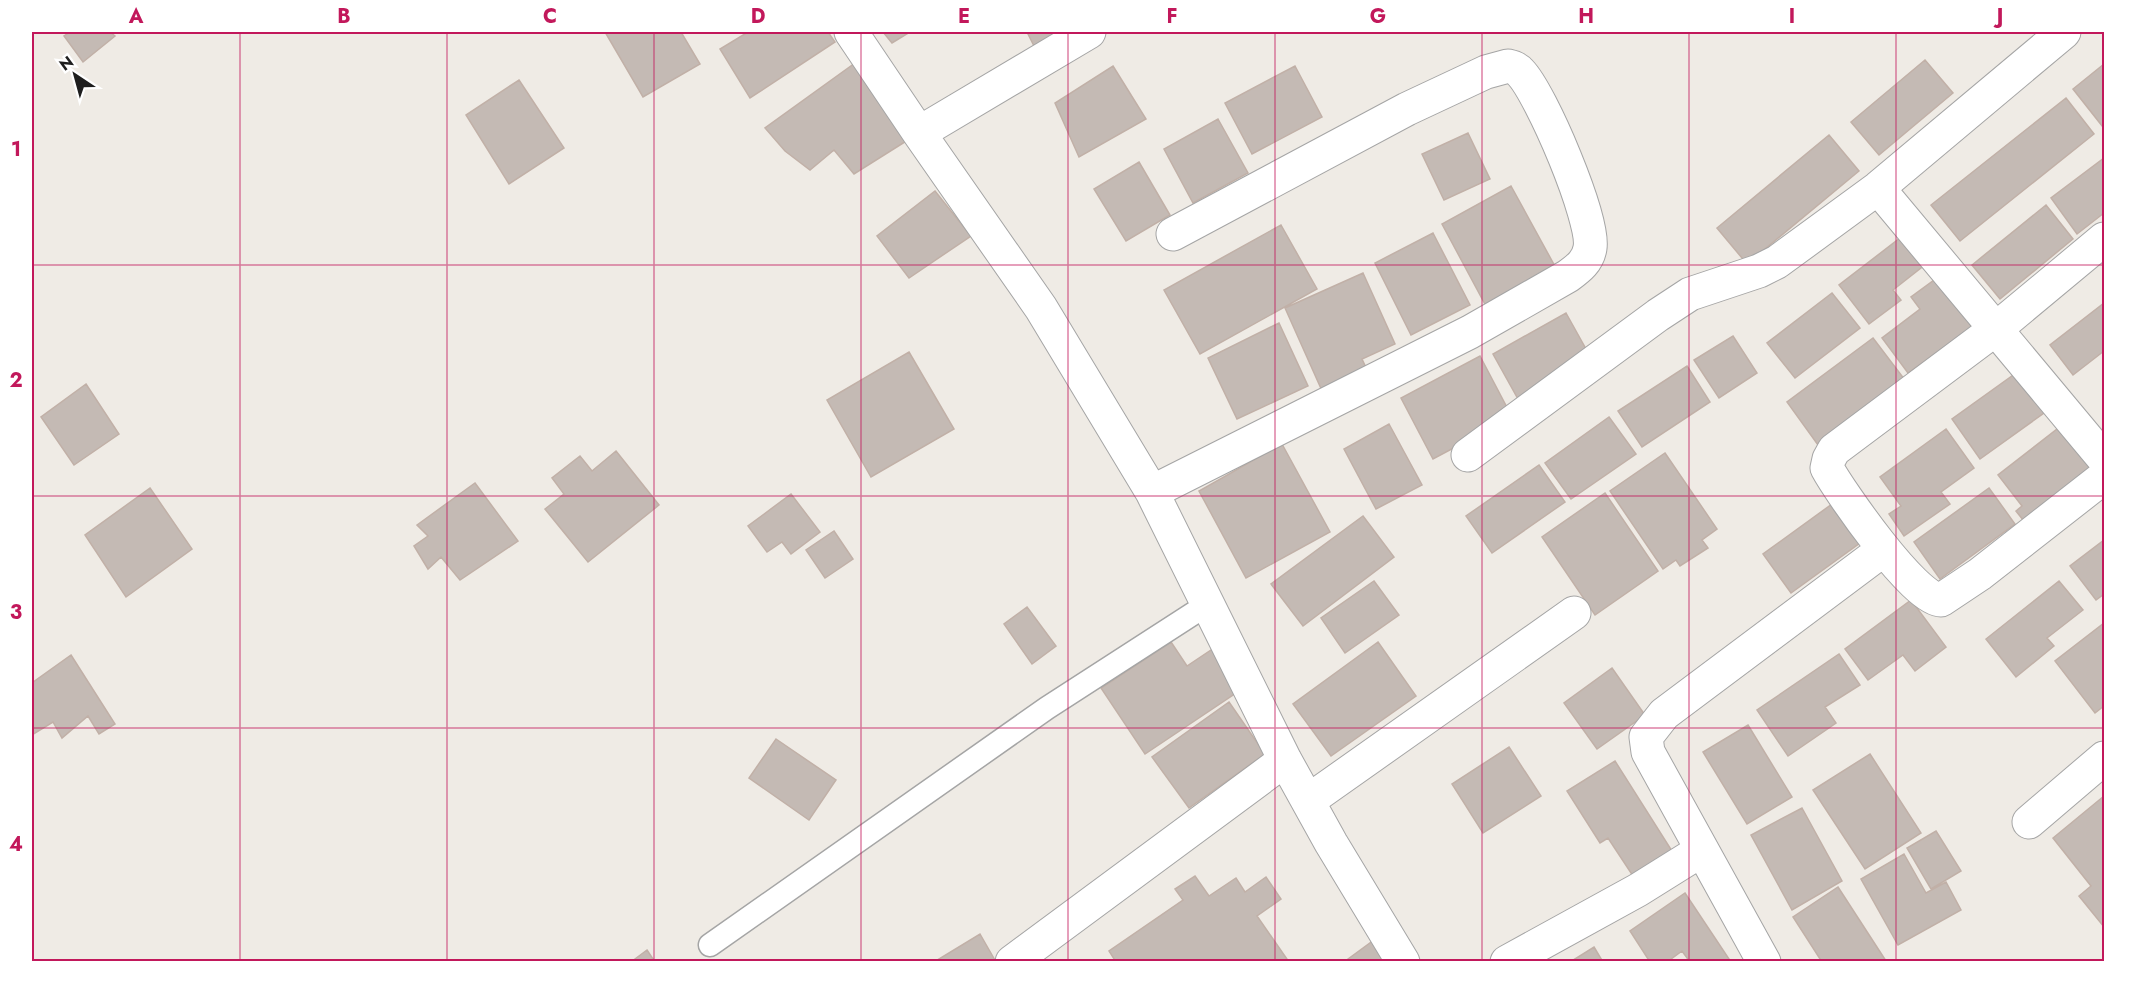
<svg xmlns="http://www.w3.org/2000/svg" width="2136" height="993" font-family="Jost,sans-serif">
<rect width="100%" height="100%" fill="#efebe5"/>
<!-- building -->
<path fill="#c4bab4" stroke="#c1b0a7" stroke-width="1.5" d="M70,32h40l5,4 -32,26 -19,-26z
M605,32h76l19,32 -57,33z
M748,32h80l7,10 -85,56 -30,-49z
M883,32h27l-18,11z
M1027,32h50l-39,22z
M1925,60l28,33 -74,62 -28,-33z
M855,63l53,77 -54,34 -20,-24 -24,20 -25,-19 -20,-23z
M2104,64v62l-1,1 -30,-38z
M1113,66l33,53 -67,38 -24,-54z
M1295,66l27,51 -70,37 -27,-51z
M519,80l45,68 -55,36 -43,-69z
M2066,98l28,36 -134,107 -29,-36z
M1218,119l30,54 -55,30 -29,-54z
M1468,133l22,46 -46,21 -22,-46z
M1829,135l30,36 -112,93 -30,-36z
M2104,158v55l-27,21 -26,-36z
M1139,162l31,53 -44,26 -32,-52z
M1511,186l46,84 -70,38 -45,-84z
M935,191l36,45 -62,42 -32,-42z
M2046,205l27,34 -73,60 -28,-34z
M1281,225l36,64 -117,65 -36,-64z
M1909,231l22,29 -38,30 8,10 -32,24 -30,-39z
M1433,233l37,72 -59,30 -36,-72z
M1945,272l35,49 -72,52 -26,-35 38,-29 -9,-12z
M1363,273l32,71 -33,15 6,13 -45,21 -38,-85z
M1832,293l28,35 -65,50 -28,-35z
M2104,303v48l-31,24 -23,-30z
M1566,313l25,45 -73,41 -25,-45z
M1279,323l29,63 -71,33 -29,-61z
M1733,336l24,37 -38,25 -25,-38z
M1873,338l32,42 -87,65 -31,-43z
M909,352l45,77 -83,48 -44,-77z
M1480,356l32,61 -79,42 -32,-61z
M1687,366l23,36 -68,45 -24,-36z
M2023,368l28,40 -71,51 -28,-40z
M86,384l33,50 -45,31 -33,-48z
M1609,417l27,37 -65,45 -26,-36z
M2066,422l38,48 -73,60 -15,-19 6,-5 -24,-31z
M1389,424l33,61 -46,24 -32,-60z
M1946,429l28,39 -33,24 9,12 -46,32 -15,-22 12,-8 -21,-29z
M1282,444l48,88 -84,46 -47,-87z
M616,451l43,54 -71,57 -43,-53 19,-15 -12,-16 28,-22 12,15z
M1665,453l52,76 -15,11 6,8 -28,18 -4,-6 -13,9 -53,-78z
M1539,465l26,37 -73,51 -26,-37z
M475,483l43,58 -58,39 -19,-23 -13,12 -14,-23 14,-10 -11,-11z
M150,488l42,61 -66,48 -41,-62z
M1989,488l26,36 -75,55 -26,-37z
M1605,493l53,78 -63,44 -53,-78z
M791,494l29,38 -29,22 -9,-12 -15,10 -19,-26z
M1832,504l28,39 -69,50 -28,-39z
M1363,516l31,41 -91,69 -32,-42z
M834,531l19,28 -28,19 -19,-28z
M2104,540v54l-8,6 -26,-34z
M1374,581l25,34 -54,38 -24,-35z
M2059,581l24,29 -36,28 7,8 -38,31 -30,-38z
M1911,600l35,47 -31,24 -12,-16 -35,25 -23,-31z
M1027,607l29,39 -24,18 -28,-40z
M2104,623v83l-9,7 -40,-52z
M1171,642l16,24 27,-18 28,41 -97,65 -44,-66z
M1378,642l38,54 -85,60 -38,-52z
M1839,654l21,31 -35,22 11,16 -48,33 -31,-46z
M71,655l44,69 -16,10 -11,-18 -26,22 -9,-16 -21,13v-52z
M1612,668l33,47 -48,34 -33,-46z
M1229,702l36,52 -76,54 -37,-51z
M1748,725l44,72 -45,27 -44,-72z
M776,739l60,41 -27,40 -60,-42z
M1509,747l32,49 -58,37 -31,-49z
M1870,754l51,79 -56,36 -52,-79z
M1615,761l57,90 -39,25 -25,-38 -8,5 -33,-52z
M2104,796v131l-25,-31 12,-10 -38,-48z
M1802,808l40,73 -50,29 -41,-75z
M1936,831l25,40 -30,18 -24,-41z
M1904,854l22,39 20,-11 15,28 -63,35 -37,-66z
M1195,876l14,20 27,-18 9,14 21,-15 15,22 -24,17 32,46h-173l-7,-11 74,-51 -8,-11z
M1838,887l48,74 -1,1h-63l-29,-45z
M1685,893l46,69h-41l-8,-11 -15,11h-17l-20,-31z
M980,934l16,28h-62z
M1378,937l17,25h-51z
M1594,947l9,15h-33z
M647,950l8,12h-24z"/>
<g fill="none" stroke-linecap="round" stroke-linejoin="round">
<!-- service casing -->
<g stroke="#a5a5a5" stroke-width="25">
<path id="service" d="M710,945l337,-237 161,-104"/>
</g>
<!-- minor casing -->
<g stroke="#a5a5a5" stroke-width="35">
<path id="minor" d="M851,32l68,101 122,175 111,184 133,268 46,83 72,119
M919,133l170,-101
M1878,188l226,271
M2104,239l-107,89 -163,122 -5,9 -2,9c13,24 88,132 114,132l39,-26 124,-97
M1468,455l190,-140 32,-21 69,-23 18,-9 101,-74 186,-156
M1152,492l318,-160 98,-56c11,-8 20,-15 22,-28 5,-28 -49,-155 -70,-176 -3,-4 -7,-5 -12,-6l-22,6 -79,37 -234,125
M1308,801l266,-188
M2029,822l75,-64
M1012,962l273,-202
M1507,962l131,-72 64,-40
M1764,962l-116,-210 -2,-15 18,-23 219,-164"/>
</g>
<!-- service -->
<use href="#service" stroke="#fff" stroke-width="22"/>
<!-- minor -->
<use href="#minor" stroke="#fff" stroke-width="33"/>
</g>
<!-- grid -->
<path fill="none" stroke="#c2185b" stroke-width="1.5" stroke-opacity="0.55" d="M240,32v930M447,32v930M654,32v930M861,32v930M1068,32v930M1275,32v930M1482,32v930M1689,32v930M1896,32v930M32,265h2072M32,496h2072M32,728h2072"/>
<!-- border -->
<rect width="2136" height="993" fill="none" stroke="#ffffff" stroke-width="66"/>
<!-- north arrow -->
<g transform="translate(75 75) rotate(324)" stroke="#ffffff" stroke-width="4.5" paint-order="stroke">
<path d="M0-4.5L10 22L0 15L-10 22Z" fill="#1e1e1e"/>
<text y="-9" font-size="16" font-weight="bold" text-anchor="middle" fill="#1e1e1e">N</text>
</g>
<rect x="33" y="33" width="2070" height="927" fill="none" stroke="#c2185b" stroke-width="2"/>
<g font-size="20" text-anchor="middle" font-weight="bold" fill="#c2185b">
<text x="136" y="23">A</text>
<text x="344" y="23">B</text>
<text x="550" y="23">C</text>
<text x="758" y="23">D</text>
<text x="964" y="23">E</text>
<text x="1172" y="23">F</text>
<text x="1378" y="23">G</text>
<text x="1586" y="23">H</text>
<text x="1792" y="23">I</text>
<text x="2000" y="23">J</text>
<text x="16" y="156">1</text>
<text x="16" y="387">2</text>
<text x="16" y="619">3</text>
<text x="16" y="851">4</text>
</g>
</svg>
